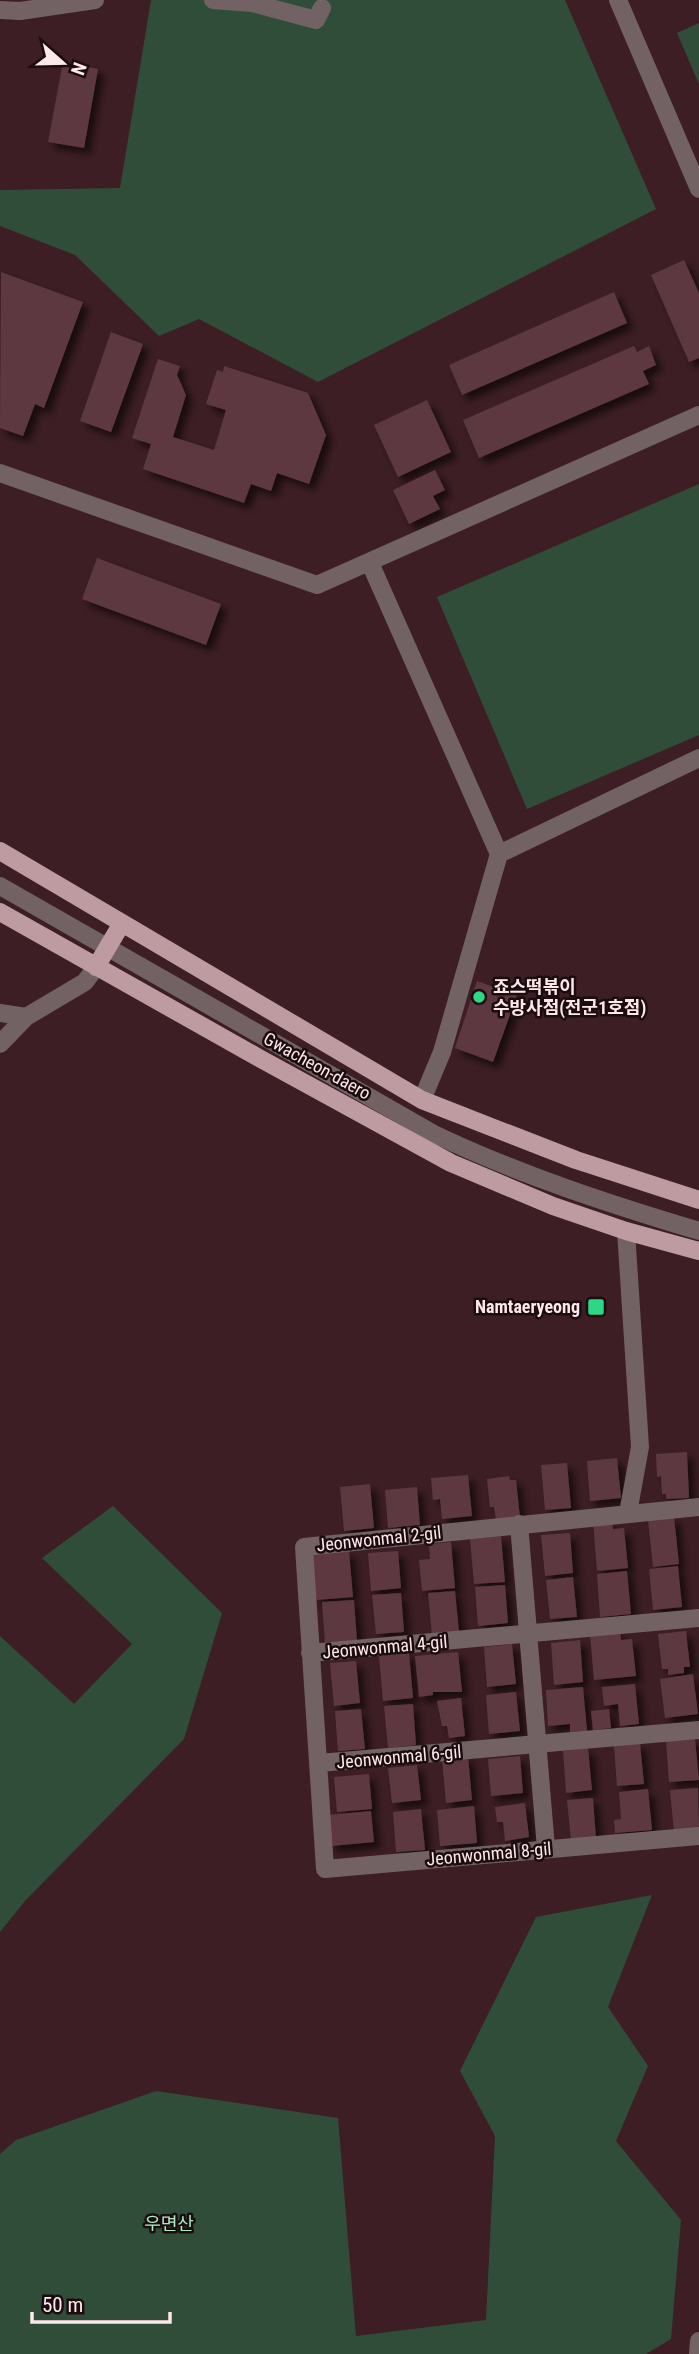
<svg xmlns="http://www.w3.org/2000/svg" width="699" height="2354" font-family="'Roboto Condensed','Noto Sans KR',sans-serif">
<defs>
<filter id="shadow"><feDropShadow dx="6" dy="6" stdDeviation="3.5" flood-color="#0009"/></filter>
</defs>
<rect width="100%" height="100%" fill="#3c1e24"/>
<!-- green -->
<path fill="#304d3a" d="M151,0h414l91,209 -338,173 -119,-63 -40,17 -84,-81 -75,-29v-36l120,-2z
M699,23v61l-22,-51z
M699,484v251l-172,74 -90,-212z
M113,1506l109,107 -38,126 -159,162 -25,31v-296l74,68 58,-60 -90,-86z
M652,1895l-44,112 40,59 -32,75 65,79 -10,119 -25,15h-646v-200l16,-14 140,-49 182,27 18,218 130,-16 9,-184 -35,-65 76,-154z"/>
<!-- building -->
<path fill="#5d393f" filter="url(#shadow)" d="M63,62l35,7 -14,79 -36,-6z
M684,260l15,33v65l-10,4 -38,-87z
M1,272l82,30 -39,106 -9,-4 -12,32 -23,-8z
M614,292l13,31 -165,72 -13,-30z
M111,332l32,12 -32,88 -31,-11z
M634,346l3,6 12,-6 7,19 -13,6 6,13 -170,74 -16,-38z
M158,359l22,7 -3,9 9,20 -13,42 41,13 12,-40 -20,-6 11,-34 6,2 1,-6 84,27 18,42 -17,49 -32,-11 -6,18 -20,-7 -7,19 -101,-34 8,-25 -19,-6z
M427,400l24,52 -53,25 -24,-52z
M435,470l10,20 -12,6 7,13 -31,15 -16,-34z
M97,558l124,46 -15,41 -124,-46z
M477,981l40,14 -24,67 -38,-14z
M687,1452l2,46 -23,1v-5h-4l-1,-18 -4,1 -1,-23z
M617,1458l4,40 -31,3 -3,-40z
M567,1463l4,45 -26,2 -4,-45z
M468,1475l4,41 -30,3 -2,-20 -7,1 -2,-22z
M509,1476l1,4h6l4,38 -24,2 -2,-13h-4l-3,-28z
M370,1484l4,44 -30,3 -4,-44z
M417,1487l3,38 -32,3 -3,-38z
M674,1517l5,47 -26,3 -5,-47z
M612,1521l1,8 11,-1 4,40 -31,3 -4,-49z
M570,1533l3,40 -28,3 -4,-41z
M501,1536l4,46 -31,2 -4,-45z
M451,1542l4,46 -33,3 -3,-31 11,-1 -1,-15z
M349,1551l4,46 -37,3 -4,-46z
M398,1551l3,37 -30,3 -3,-38z
M678,1566l4,41 -29,3 -4,-41z
M627,1571l4,43 -31,3 -3,-43z
M573,1577l4,40 -27,2 -4,-39z
M505,1585l3,38 -30,3 -3,-39z
M455,1591l4,41 -27,3 -4,-42z
M401,1593l3,39 -28,2 -4,-39z
M354,1600l3,41 -32,3 -3,-42z
M620,1631l1,9 11,-1 4,37 -42,4 -4,-46z
M686,1631l4,36h-6v6l-16,2v-6h-6l-4,-35z
M580,1640l3,42 -29,3 -3,-42z
M512,1644l4,40 -29,3 -3,-40z
M458,1652l4,40h-29v3l-14,2 -4,-41z
M409,1653l4,45 -30,3 -4,-45z
M356,1661l4,42 -26,3 -4,-43z
M693,1674l5,40 -33,4 -5,-39z
M635,1684l4,40 -19,2 -2,-22 -14,2 -2,-19z
M583,1687l4,44 -17,1v-8l-22,2 -2,-36z
M516,1692l4,39 -31,3 -3,-39z
M461,1698l4,38 -16,2 -2,-12h-5l-5,-25z
M413,1704l3,41 -28,3 -4,-42z
M361,1709l4,40 -27,2 -3,-40z
M609,1709l2,19 -18,2 -2,-19z
M695,1739l4,41 -30,2 -3,-41z
M640,1743l4,41 -27,2 -3,-40z
M588,1748l4,42 -26,3 -3,-42z
M468,1756l4,44 -26,3 -4,-44z
M520,1756l3,37 -32,3 -3,-37z
M417,1765l4,35 -29,3 -4,-35z
M369,1774l3,35 -35,3 -3,-35z
M698,1788l1,42 -25,2 -4,-42z
M648,1789l4,41 -37,3 -1,-13 7,-1 -2,-27z
M593,1798l3,41 -25,2 -4,-41z
M525,1803l4,34 -24,4 -2,-19h-6l-2,-15z
M474,1806l3,37 -37,3 -3,-36z
M421,1809l4,41 -29,2 -3,-40z
M371,1811l3,31 -43,4 -3,-31z"/>
<g fill="none" stroke-linecap="round" stroke-linejoin="round">
<!-- minor -->
<path stroke="#726264" stroke-width="18" d="M213,0l39,3 64,17 6,-12
M618,0l81,189
M0,10l20,1 75,-11
M0,473l317,112 382,-170
M370,563l129,291 -57,198 -20,48
M499,854l200,-96
M0,886l434,248c86,41 175,70 265,97
M0,1013l26,4
M0,1044l26,-27 59,-35 11,-15
M626,1231l14,216 -12,66
M699,1507l-395,40 21,322 374,-33
M519,1524l27,324
M310,1653l389,-35
M319,1763l380,-33
M698,2354l1,-13"/>
<!-- major -->
<path stroke="#bd9ba0" stroke-width="18" d="M0,851l422,249 154,60 123,40
M0,912l259,146 192,105 102,43 73,25 73,20
M96,967l26,-44"/>
</g>
<!-- markers -->
<g fill="#2cd884" stroke="#1a0c0f" stroke-width="2.5">
<circle cx="479" cy="997" r="7"/>
<rect x="587" y="1298" width="18" height="18" rx="3.5"/>
</g>
<g text-anchor="middle" stroke-width="5" stroke-linejoin="round" paint-order="stroke">
<!-- poi labels -->
<g font-size="18" font-weight="bold" fill="#fde7ea" stroke="#1a0c0f" text-anchor="start">
<text x="493" y="993">죠스떡볶이<tspan x="493" dy="21">수방사점(전군1호점)</tspan></text>
<text x="580" y="1313" text-anchor="end">Namtaeryeong</text>
</g>
<!-- street labels -->
<g font-size="18" fill="#fde7ea" stroke="#1a0c0f">
<text transform="translate(317 1066) rotate(29)" y="6">Gwacheon-daero</text>
<text transform="translate(379 1539) rotate(-6)" y="6">Jeonwonmal 2-gil</text>
<text transform="translate(385 1647) rotate(-5)" y="6">Jeonwonmal 4-gil</text>
<text transform="translate(399 1757) rotate(-5)" y="6">Jeonwonmal 6-gil</text>
<text transform="translate(489 1854) rotate(-5)" y="6">Jeonwonmal 8-gil</text>
</g>
<!-- park labels -->
<g font-size="18" fill="#adeac2" stroke="#1a0c0f">
<text x="169" y="2230">우면산</text>
</g>
</g>
<!-- north arrow -->
<g transform="translate(63 63) rotate(110)" stroke="#1a0c0f" stroke-width="5" paint-order="stroke">
<path d="M0-5L12 26L0 18L-12 26Z" fill="#fde7ea"/>
<text y="-10" font-size="19" font-weight="bold" text-anchor="middle" fill="#fde7ea">N</text>
</g>
<!-- scale -->
<path d="M32 2312v10h138v-10" fill="none" stroke="#fde7ea" stroke-width="3.5"/>
<text x="42" y="2312" font-size="21" fill="#fde7ea" stroke="#1a0c0f" stroke-width="5" paint-order="stroke">50 m</text>
</svg>
